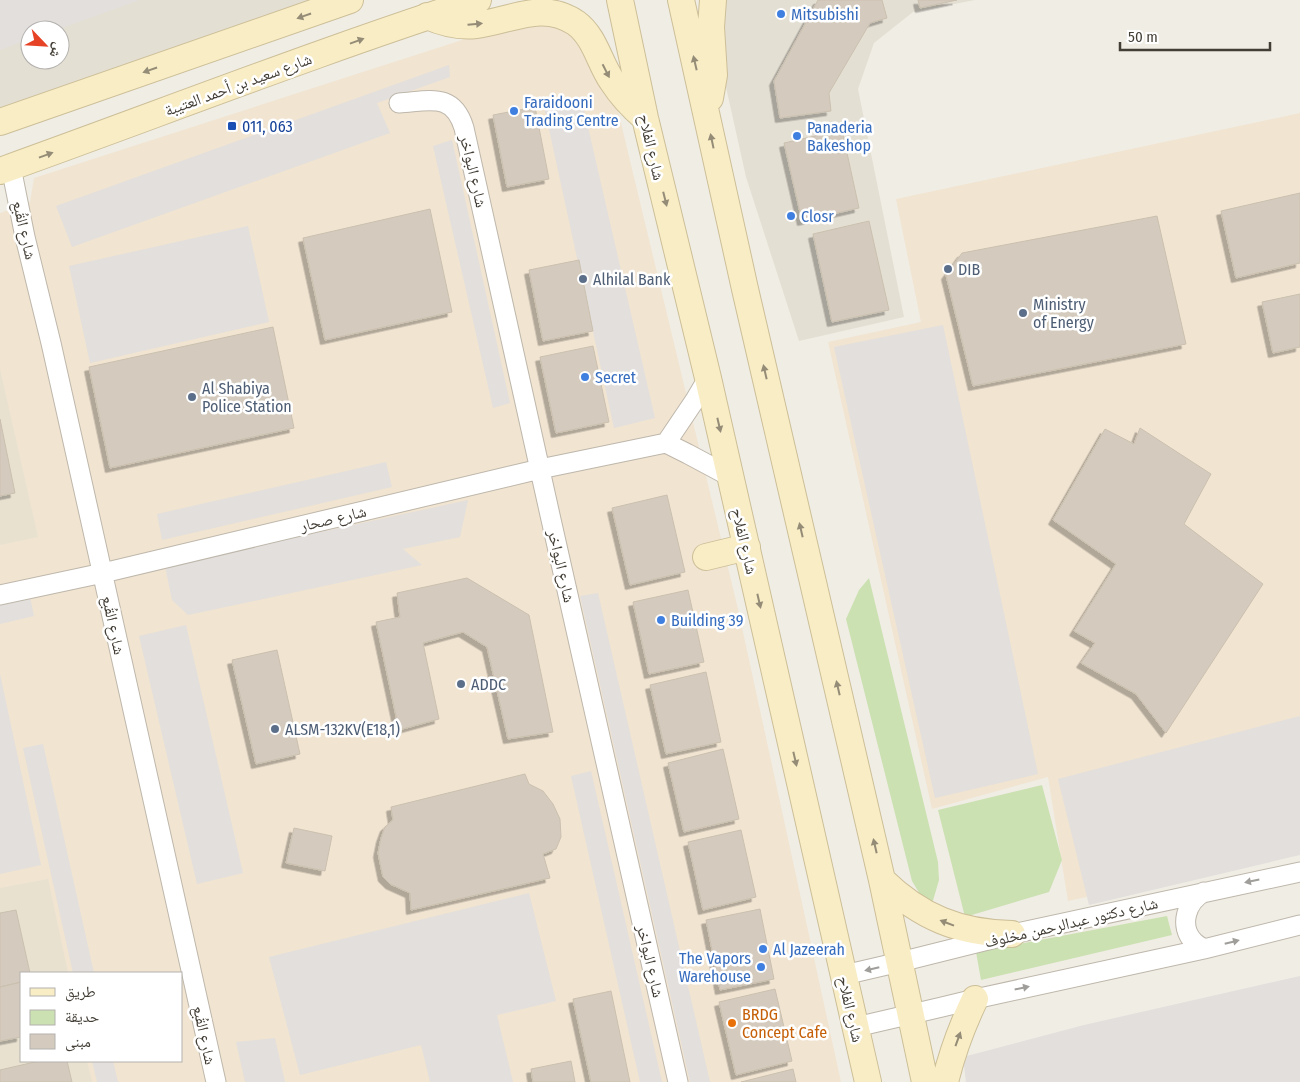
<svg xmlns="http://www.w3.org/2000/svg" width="1300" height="1082" font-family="'Fira Sans Condensed','Noto Naskh Arabic',sans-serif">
<defs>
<filter id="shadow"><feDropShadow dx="-4.5" dy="4.5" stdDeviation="0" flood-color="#0004"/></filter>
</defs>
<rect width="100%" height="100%" fill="#f0ede5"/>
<!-- residential -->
<path fill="#e4dfd3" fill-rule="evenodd" d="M0,0h318l-318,110zM30,30h30v30h-30z
M724,0h251l-62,12 -39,31 -16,46 46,228 -105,24 -53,-164 -26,-117z"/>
<!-- commercial -->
<path fill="#f1e4d1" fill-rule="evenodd" d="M534,19l38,14 42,61 124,515 103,473h-841v-869l30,-11 4,-24 425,-137 27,-11zM21,973h160v88h-160z
M1300,113v738l-232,50 -20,-124 -116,32 -104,-467 93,-20 -25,-123z"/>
<!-- education -->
<path fill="#e8e1d0" d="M0,369l38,168 -38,8z
M48,879l20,94h-47v88h66l5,21h-92v-194z"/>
<!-- green -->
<path fill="#cbe1b1" d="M869,578l69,284 1,18 -7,24 -11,-8 -9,-15 -66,-262 13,-29z
M1042,785l20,75 -13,32 -84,25 -27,-107z
M1167,916l5,19 -191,45 -5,-28z"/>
<!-- parking -->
<path fill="#e2dfdc" d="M0,0h140l-84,30h-26v9l-30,11z
M449,65l1,12 -73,26 13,30 -318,114 -16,-41z
M582,101l73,317 -41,10 -70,-322z
M452,140l58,263 -17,5 -60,-262z
M248,226l21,96 -179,41 -21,-97z
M943,325l95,449 -103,24 -101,-451z
M386,462l6,25 -230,53 -5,-26z
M468,500l-8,37 -57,12 19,16 -234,50 -16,-15 -7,-34z
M598,593l112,489h-20l-110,-486z
M30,597l4,19 -34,8v-20z
M186,625l57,248 -46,11 -58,-248z
M0,674l41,191 -41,9z
M1300,716v139l-211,50 -31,-126z
M43,744l51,229h-21l-50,-225z
M591,771l71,311h-22l-69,-306z
M529,893l27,108 -59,14 16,67h-83l-9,-37 -121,30 -31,-118z
M1300,976v106h-334l-3,-25 121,-32z
M275,1038l10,44h-40l-9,-40z
M92,1061h21l5,21h-21z"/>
<!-- building -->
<path fill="#d4cbbe" stroke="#cbc0af" filter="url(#shadow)" d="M818,0h64l5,18 -17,5 -41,70 2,18 -51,7 -6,-37z
M918,0h39l-37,8z
M535,107l14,72 -42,8 -14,-72z
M842,130l17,78 -57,13 -18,-78z
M1300,193v70l-64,15 -15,-67z
M430,209l22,103 -127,28 -22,-102z
M1157,216l29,128 -213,42 -27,-111 16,-22z
M869,221l20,89 -57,12 -19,-88z
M579,260l14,71 -50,10 -14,-71z
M1300,294v53l-27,6 -11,-51z
M273,327l21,101 -184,40 -21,-101z
M593,346l16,76 -53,11 -16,-76z
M0,419l15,74 -15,3z
M1140,428l71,46 -27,50 79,60 -97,149 -30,-39 -55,-31 14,-20 -21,-12 42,-67 -63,-44 52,-91 29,15z
M667,495l18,77 -55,13 -18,-77z
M467,578l62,37 24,117 -45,7 -21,-92 -24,-15 -40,11 16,76 -40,11 -23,-108 24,-5 -3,-24z
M688,590l16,72 -55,12 -16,-72z
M277,650l23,104 -44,10 -24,-104z
M706,672l15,70 -55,12 -16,-69z
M723,749l16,70 -55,13 -16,-69z
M525,774l4,10 14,7 10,13 7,15 1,18 -5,12 -13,5 7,24 -139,32 -1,-17 -20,-9 -7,-7 -5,-24 3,-15 4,-11 8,-7 -2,-13z
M294,828l38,8 -7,35 -39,-8z
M741,830l15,67 -53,13 -15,-68z
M760,909l14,70 -54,11 -14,-70z
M16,910l14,63h-9v9l-21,5v-74z
M21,982v55l-21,4v-54z
M775,989l17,72 -56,14 -17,-73z
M611,991l19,91h-39l-18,-83z
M39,1061h28l5,21h-72v-12z
M571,1061l4,21h-42l-2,-13z
M793,1069l3,13h-55z"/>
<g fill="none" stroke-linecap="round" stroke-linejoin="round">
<!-- minor casing -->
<g stroke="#beb7ab" stroke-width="21">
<path id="minor" d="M399,103c31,-2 54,-11 65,25l86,387 128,567
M11,167l14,70 26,106 165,739
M666,443l29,-43 13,-22
M0,595l103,-22 437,-104 126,-26 22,11 43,23
M1204,949c-3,-2 -7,-4 -10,-7 -16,-16 -7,-41 10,-50
M844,975l56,-13 112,-28 288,-62
M856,1027l86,-20 33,-8 229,-50 96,-24"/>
</g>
<!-- secondary casing -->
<g stroke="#ccbf98" stroke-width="28">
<path id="secondary" d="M620,0l25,118 63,260 160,704
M681,0l64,289 137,591 43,202
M427,16c16,7 32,11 49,9 35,-4 66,-25 100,-2 19,14 23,39 36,58 9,14 20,26 33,37
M710,98l4,-23 -3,-48 2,-27
M0,122l350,-122
M0,171c159,-57 317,-119 478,-171
M706,557l41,-10
M882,880c38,37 77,53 130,54
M945,1082c7,-29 17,-56 30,-83"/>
</g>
<!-- minor -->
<use href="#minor" stroke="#fff" stroke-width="19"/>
<!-- secondary -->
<use href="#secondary" stroke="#f9edc6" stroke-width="26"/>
</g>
<!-- one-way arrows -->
<defs><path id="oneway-solid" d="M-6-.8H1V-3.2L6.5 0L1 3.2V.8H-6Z" transform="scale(1.25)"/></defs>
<g fill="#948c76">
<use href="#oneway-solid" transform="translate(304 16) rotate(161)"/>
<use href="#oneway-solid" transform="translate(475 24) rotate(-5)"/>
<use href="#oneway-solid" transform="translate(357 41) rotate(-20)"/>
<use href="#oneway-solid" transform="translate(695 63) rotate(-103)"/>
<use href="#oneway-solid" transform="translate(150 70) rotate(161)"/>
<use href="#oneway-solid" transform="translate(606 71) rotate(63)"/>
<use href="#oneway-solid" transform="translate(712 141) rotate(-102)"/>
<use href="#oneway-solid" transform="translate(46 155) rotate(-20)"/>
<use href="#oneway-solid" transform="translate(665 199) rotate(76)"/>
<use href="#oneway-solid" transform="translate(765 372) rotate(-103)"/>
<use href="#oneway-solid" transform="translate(719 425) rotate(77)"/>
<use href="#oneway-solid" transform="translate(801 530) rotate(-103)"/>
<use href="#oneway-solid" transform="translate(759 601) rotate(77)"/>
<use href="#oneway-solid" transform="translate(838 688) rotate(-103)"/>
<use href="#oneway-solid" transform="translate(795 759) rotate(77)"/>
<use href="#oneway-solid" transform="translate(875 846) rotate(-103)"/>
<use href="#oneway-solid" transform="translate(947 923) rotate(-159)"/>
<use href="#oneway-solid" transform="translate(958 1039) rotate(-70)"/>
</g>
<g fill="#a09e9a">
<use href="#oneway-solid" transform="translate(1252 881) rotate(168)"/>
<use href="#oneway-solid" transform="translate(1232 942) rotate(-14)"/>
<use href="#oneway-solid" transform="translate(872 969) rotate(167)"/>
<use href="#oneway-solid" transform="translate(1022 988) rotate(-12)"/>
</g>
<!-- markers -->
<g fill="#3f7fe0" stroke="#fff" stroke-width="2">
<circle cx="781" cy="14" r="5"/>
<circle cx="514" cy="111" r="5"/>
<circle cx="797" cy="136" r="5"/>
<circle cx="791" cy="216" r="5"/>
<circle cx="585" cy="377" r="5"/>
<circle cx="661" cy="620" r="5"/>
<circle cx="763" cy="949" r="5"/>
<circle cx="761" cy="967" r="5"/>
</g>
<rect fill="#1a4fb4" stroke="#fff" stroke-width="2" x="227" y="121" width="10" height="10" rx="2.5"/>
<g fill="#5c6f8a" stroke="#fff" stroke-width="2">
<circle cx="948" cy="269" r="5"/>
<circle cx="583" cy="279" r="5"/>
<circle cx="1023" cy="313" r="5"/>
<circle cx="192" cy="397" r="5"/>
<circle cx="461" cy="684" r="5"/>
<circle cx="275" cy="729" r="5"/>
</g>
<circle fill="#e8710a" stroke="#fff" stroke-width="2" cx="732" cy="1023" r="5"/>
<g text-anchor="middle" stroke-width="5" stroke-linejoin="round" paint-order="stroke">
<!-- shop labels -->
<g font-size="16" fill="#366cbe" stroke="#fff" text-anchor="start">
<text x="791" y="20">Mitsubishi</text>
<text x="524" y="108">Faraidooni<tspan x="524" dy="18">Trading Centre</tspan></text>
<text x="807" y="133">Panaderia<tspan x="807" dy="18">Bakeshop</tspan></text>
<text x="801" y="222">Closr</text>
<text x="595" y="383">Secret</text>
<text x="671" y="626">Building 39</text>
<text x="773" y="955">Al Jazeerah</text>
<text x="751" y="964" text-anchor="end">The Vapors<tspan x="751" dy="18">Warehouse</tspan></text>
</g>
<!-- street labels -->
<g font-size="16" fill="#423d35" stroke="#fff">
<text transform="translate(238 84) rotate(-20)" y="6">شارع سعيد بن أحمد العتيبة</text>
<text transform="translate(652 147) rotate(77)" y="6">شارع الفلاح</text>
<text transform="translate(474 171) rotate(77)" y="6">شارع البواخر</text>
<text transform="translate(25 230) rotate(77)" y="6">شارع القُبع</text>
<text transform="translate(333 518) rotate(-13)" y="6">شارع صحار</text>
<text transform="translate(745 541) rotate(77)" y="6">شارع الفلاح</text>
<text transform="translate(562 566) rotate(77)" y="6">شارع البواخر</text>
<text transform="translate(114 625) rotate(78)" y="6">شارع القُبع</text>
<text transform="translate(1071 922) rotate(-13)" y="6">شارع دكتور عبدالرحمن مخلوف</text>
<text transform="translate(651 961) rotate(77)" y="6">شارع البواخر</text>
<text transform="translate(851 1009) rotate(77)" y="6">شارع الفلاح</text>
<text transform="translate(205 1035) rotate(78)" y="6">شارع القُبع</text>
</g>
<!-- transit labels -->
<g font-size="16" fill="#164399" stroke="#fff" text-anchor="start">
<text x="242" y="132">011, 063</text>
</g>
<!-- service labels -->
<g font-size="16" fill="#4e5e75" stroke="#fff" text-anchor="start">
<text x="958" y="275">DIB</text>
<text x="593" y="285">Alhilal Bank</text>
<text x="1033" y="310">Ministry<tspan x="1033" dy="18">of Energy</tspan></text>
<text x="202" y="394">Al Shabiya<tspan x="202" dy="18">Police Station</tspan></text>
<text x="471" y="690">ADDC</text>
<text x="285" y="735">ALSM-132KV(E18,1)</text>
</g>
<!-- food labels -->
<g font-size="16" fill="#c56008" stroke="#fff" text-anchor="start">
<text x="742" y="1020">BRDG<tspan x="742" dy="18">Concept Cafe</tspan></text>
</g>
</g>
<!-- legend -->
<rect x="20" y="972" width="162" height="90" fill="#ffffff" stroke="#b3b1ae"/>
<rect x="30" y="988" width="25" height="8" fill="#f9edc6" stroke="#b3b1ae"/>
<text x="65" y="997" font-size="15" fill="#423d35">طريق</text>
<rect x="30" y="1010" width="25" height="15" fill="#cbe1b1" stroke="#b3b1ae"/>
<text x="65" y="1022" font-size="15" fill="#423d35">حديقة</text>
<rect x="30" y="1034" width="25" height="15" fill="#d4cbbe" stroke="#b3b1ae"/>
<text x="65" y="1047" font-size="15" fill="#423d35">مبنى</text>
<!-- north arrow -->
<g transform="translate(45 45) rotate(115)"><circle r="24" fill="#ffffff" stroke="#b3b1ae"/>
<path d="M0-4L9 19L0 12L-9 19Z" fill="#e64326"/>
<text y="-8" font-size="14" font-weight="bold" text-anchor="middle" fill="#423d35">ش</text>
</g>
<!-- scale -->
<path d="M1120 42v8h150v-8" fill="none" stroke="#423d35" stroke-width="2.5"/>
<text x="1128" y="42" font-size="15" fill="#423d35" stroke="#ffffff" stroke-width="4" paint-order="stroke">50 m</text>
</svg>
